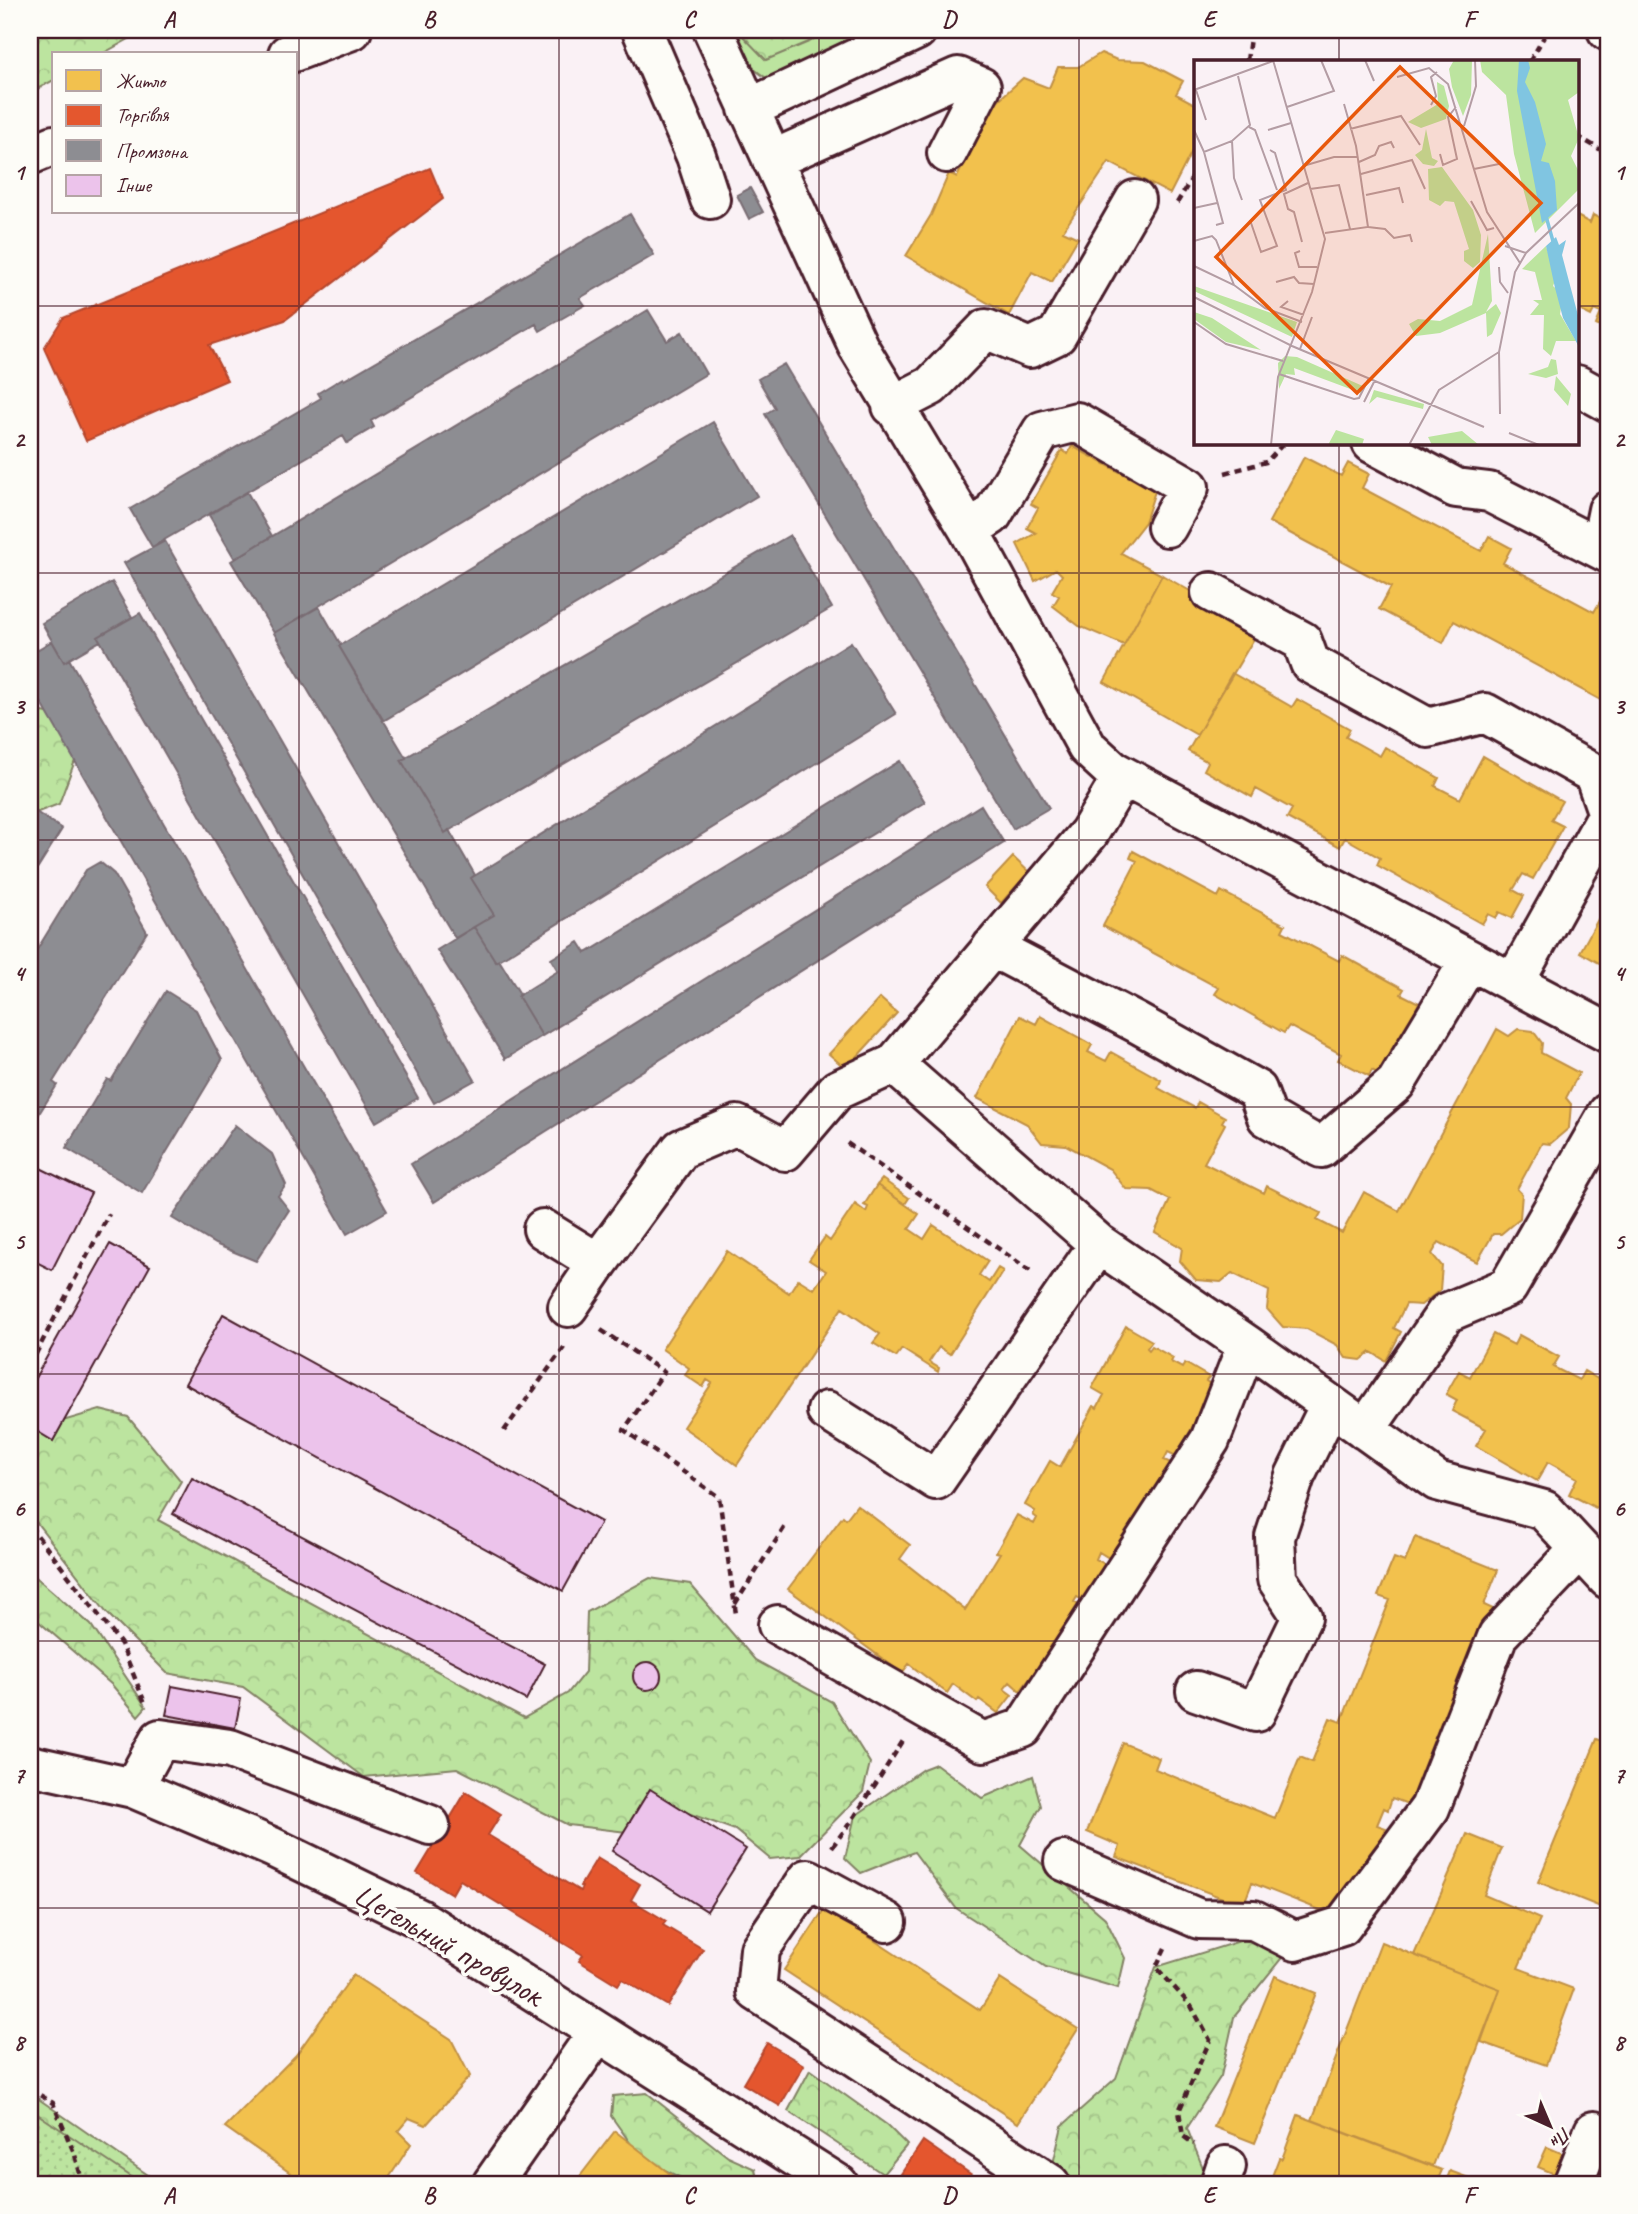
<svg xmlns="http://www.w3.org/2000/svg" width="1638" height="2214" font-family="Caveat,sans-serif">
<defs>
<pattern id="forest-crowns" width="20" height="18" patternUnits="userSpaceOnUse" patternTransform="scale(1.75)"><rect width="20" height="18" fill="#bce49f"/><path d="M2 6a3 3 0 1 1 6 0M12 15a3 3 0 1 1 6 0" fill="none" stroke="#a3c389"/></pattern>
<pattern id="park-dots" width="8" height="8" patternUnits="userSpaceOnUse" patternTransform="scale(1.75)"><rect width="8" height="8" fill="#bce49f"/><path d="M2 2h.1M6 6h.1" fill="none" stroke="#a3c389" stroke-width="1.8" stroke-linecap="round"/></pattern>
</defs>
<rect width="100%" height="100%" fill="#faf1f5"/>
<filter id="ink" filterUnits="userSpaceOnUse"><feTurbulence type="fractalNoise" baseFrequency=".0143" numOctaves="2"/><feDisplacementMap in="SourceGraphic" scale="14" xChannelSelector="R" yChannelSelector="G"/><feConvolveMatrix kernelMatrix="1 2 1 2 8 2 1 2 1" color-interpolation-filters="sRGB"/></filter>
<g filter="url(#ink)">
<!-- green -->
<path fill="#bce49f" stroke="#838265" stroke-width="2" d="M729,30h157l-116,51 -29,-22z"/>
<!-- forest -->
<path fill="url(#forest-crowns)" stroke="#838265" stroke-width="2" d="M30,30h115l-43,24h-48v26l-24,13z
M737,30h89l-15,11 -45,19z
M30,710l60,10 -31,84 -29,11z
M100,1410l28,7 53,64 -23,39 366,198 44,-25 17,-21 2,-60 63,-34 40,6 65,76 77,42 38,61 -7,29 -63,64 -30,3 -35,-29 -58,-21 -42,24 -67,-8 -111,-57 -93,9 -121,-90 -76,-14 -61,-61 -76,-98v-66l2,-18z
M30,1572l61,53 55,82 -8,9 -26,-31 -82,-71z
M936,1764l46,34 51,-22 8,30 -21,39 85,73 20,40 -7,30 -72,-21 -90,-59 -42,-56 -53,21 -16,-15 10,-42 68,-47z
M1269,1932l20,17 -55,68 -13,59 -34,52 16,40 -4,16h-136l-11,-16 10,-42 54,-48 40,-111z
M810,2070l77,55 20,20 -24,29 -95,-63z
M30,2093l131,91h-131z
M647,2093l81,64 27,12 3,15h-70l-1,-3 -46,-23 -30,-42 2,-20z"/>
<!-- park -->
<path fill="url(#park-dots)" stroke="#838265" stroke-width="2" d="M30,2109l112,75h-112z"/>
<!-- homes -->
<path fill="#f2c14e" stroke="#c09044" stroke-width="2" d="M1101,53l16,7 28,1 38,20 -7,13 19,10v41l-25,49 -61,-32 -46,69 15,7 -26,44 -20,-10 -23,43 -103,-59 25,-41 18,-42 8,4 38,-74 28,-25 26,10 9,-21h20z
M1593,215l15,8v108l-12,-6 5,-12 -7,-3 -3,6 -14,-7v-93l13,7z
M1072,446l83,45 -10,31 -24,31 41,22 -38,70 -45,-19 -26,-20 6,-10 -7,-4 10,-17 -6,-6 -21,12 -18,-37 19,-11 -9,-5 11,-20 -7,-4 31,-54 6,4z
M1304,457l37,19 7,-13 21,11 -7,14 119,63 8,-15 22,12 -8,15 91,49 8,-14 6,3v103l-154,-83 -11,22 -64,-34 12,-22 -122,-65z
M1162,575l97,55 -62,105 -93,-53z
M1232,673l60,34 5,-8 53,30 -4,8 34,19 5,-9 54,31 -4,8 25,13 23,-43 79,45 -11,19 12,6 -30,53 -10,-5 -10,16 11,6 -12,22 -13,-6 -3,6 -8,-4 -6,10 -105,-59 3,-7 -35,-20 -5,9 -53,-29 5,-9 -36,-20 -4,8 -48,-27 4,-8 -20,-11z
M1133,851l85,46 3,-6 64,34 -3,6 57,30 3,-6 62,34 -3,5 18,9 -37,73 -10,-6 -3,6 -31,-16 3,-6 -52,-28 -5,7 -69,-39 4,-6 -116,-62 34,-65 -7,-3z
M1013,857l16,15 -28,31 -16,-16z
M1608,901v67l-28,-16z
M880,998l17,15 -51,56 -17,-15z
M1020,1016l16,8 4,-8 52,29 -4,7 18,9 5,-9 50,28 -3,8 37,20 3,-6 27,15 -3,5 3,2 -21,39 60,30 3,-7 54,27 -4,7 25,13 22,-41 35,19 98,-182 12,7 9,-7 15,2 9,12 -1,10 38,20 -13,25 5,6 -2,24 -19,16 -8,-1 -25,46 5,5 -2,24 -19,16h-8l-16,28 -38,-20 -7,12 10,12 -2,24 -19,15 -15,-1 -12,24 7,4 -15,29 -15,-9 -10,8 -15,-2 -9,-13 -30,-16 -24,-2 -16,-18 2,-18 -37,-18 -11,9 -25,-2 -16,-19 2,-13 -27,-16 15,-32 -19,-10 -25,-1 -16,-20 -44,-24 -24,-2 -15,-19 -50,-26z
M882,1179l27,19 -4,6 -28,-19z
M877,1185l42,29 -10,15 15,10 9,-14 55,36 -9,14 10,7 9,-14 5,3 -53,83 -11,-7 -10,15 10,6 -1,4 -36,-23 -6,8 -23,-14 7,-9 -38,-26 -105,157 -54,-38 29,-44 -5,-3 -4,7 -18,-12 4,-7 -27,-19 65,-98 62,42 9,-14 16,10 12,-18 -17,-11 16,-23 5,4 25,-37 11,8 2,-5 -4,-2z
M1126,1326l26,15 -5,7 2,2 3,-4 21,12 -2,4 11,6 3,-5 24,14 -3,4 9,6 -39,69 -8,-4 -4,8 7,3 -48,87 -7,-4 -7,12 -10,-6 -3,7 10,6 -21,36 -8,-4 -3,5 8,5 -39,64 -5,-3 -18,23 -10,-9 -6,7 8,6 -14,18 -19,-14 -2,3 -24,-18 -6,9 -38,-29 -7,9 -114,-84 55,-73 3,3 11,-14 53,40 -10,14 65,51 35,-57 -4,-1 21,-37 17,9 3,-6 -4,-3 2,-4 -10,-6 25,-44 10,6 34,-61 3,2 7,-13 -12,-7z
M1493,1334l21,11 5,-10 40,22 -6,10 26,13 5,-9 24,14v129l-39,-20 8,-16 -29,-16 -11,19 -61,-35 10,-17 -34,-18 5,-11 -11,-6 13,-23 11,6z
M1415,1537l83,33 -14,35 9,4 -80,197 -21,-8 -4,12 -4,-2 -7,17 9,3 -23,57 -30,30 -81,-32 -9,23 -127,-49 4,-11 -33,-14 36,-89 36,15 -4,11 120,49 25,-61 12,5 18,-44 11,4 49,-122 -12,-4 16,-38 11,4z
M1597,1739l11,4v167l-70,-28z
M1467,1834l35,14 -18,47 56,24 -22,49 56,21 -28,76 -65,-23 19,-53 -86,-34z
M825,1908l155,102 20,-31 78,50 -60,94 -234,-153z
M1381,1942l119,47 -67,177 -121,-46z
M353,1975l98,64 19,37 -44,49 -17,-7 -11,13 13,13 -26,40h-79l-81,-57 71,-72z
M1275,1976l41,17 -61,150 -41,-16z
M1298,2115l144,55 -6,14h-167l10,-26 3,1z
M615,2131l68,53h-109z
M1547,2147l19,8 -9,20 -19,-8z
M1450,2171l32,12 -1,1h-36z"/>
<!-- shops -->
<path fill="#e4572e" stroke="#b6462d" stroke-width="2" d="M430,168l13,31 -158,121 -76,25 18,35 -141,61 -42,-93 19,-30z
M466,1792l35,22 -13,21 92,56 2,-4 -2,-1 17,-28 43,26 -9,16 35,21 -3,4 40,24 -35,57 -46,-27 -4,6 -39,-24 4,-6 -123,-75 -8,14 -35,-21z
M767,2043l37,22 -24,41 -37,-22z
M923,2141l62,43h-69l-15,-10z"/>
<!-- industry -->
<path fill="#8d8d92" stroke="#796c73" stroke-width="2" d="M750,188l13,24 -14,7 -12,-24z
M630,214l24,41 -74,43 5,7 -45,26 -4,-7 -165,97 3,6 -27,16 -4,-7 -191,111 -22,-38 191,-111 -3,-5 25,-15 1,2z
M648,310l19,31 15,-9 24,42 -432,259 -43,-72z
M784,364l265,444 -36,21 -248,-415 10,-6 -17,-29z
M713,422l44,74 -374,225 -44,-75z
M247,492l25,44 -37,23 -26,-44z
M790,535l42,73 -387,225 -44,-73z
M165,541l310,539 -41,23 -310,-540z
M112,582l20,35 -34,20 2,4 -36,21 -22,-39z
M319,607l22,38 -2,1 67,112 -5,2 44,73 4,-3 26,45 -4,3 23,37 -39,23 -181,-305z
M140,613l278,485 -42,24 -278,-485z
M52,641l12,21 5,-3 318,552 -40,23 -317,-551v-29z
M851,642l45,72 -400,248 -22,-35 20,-12 -23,-37z
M900,761l25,41 -383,234 -24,-40 40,-25 -7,-12 28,-17 7,11 2,-1z
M981,805l23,38 -570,359 -23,-38z
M30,808l32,21 -32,51z
M100,862l14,12 33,58 -94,150 4,3 -27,43v-167l56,-91z
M474,927l22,35 3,-2 21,34 -2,2 24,40 -37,23 -68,-109z
M166,991l30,19 26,50 -80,133 -76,-45 41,-69 4,2z
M235,1125l37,29 14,31 -8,11 11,14 -33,51 -41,-17 -43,-26z"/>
<!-- building -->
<path fill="#ecc3eb" stroke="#4a1f2b" stroke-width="2" d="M30,1163l61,30 -39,77 -22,-11z
M110,1244l40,22 -97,175 -23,-14v-40z
M223,1314l378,208 -38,69 -378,-207z
M192,1478l353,186 -19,36 -353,-186z
M633 1676a14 14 0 1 1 28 0a14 14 0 1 1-28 0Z
M172,1686l69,13 -6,29 -69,-13z
M650,1789l96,60 -39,62 -95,-60z"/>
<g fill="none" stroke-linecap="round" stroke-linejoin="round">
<!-- minor casing -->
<g stroke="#4a1f2b" stroke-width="44">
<path id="minor" d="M642,30l54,126 14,43
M713,30l145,316 111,184 118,217 25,23 11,6 485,257
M1607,30l1,1
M748,109l169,-79
M772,160l186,-83 23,10 -34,66
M1577,385l31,17
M892,406l39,-20 55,-57 44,19 27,-13 78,-135
M1372,443l84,45 33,4 119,61
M969,530l23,-15 50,-84 35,-9 112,65 -22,40
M1600,549l8,-39
M1211,592l91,49 8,22 118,65 57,-15 109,61 14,40 -94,169
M1123,776l-34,57 -195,231 205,180 148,101 190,136 107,29 64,69
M992,947l145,76 120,67 10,27 54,31 75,-65 74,-123
M543,1229l55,34 83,-114 56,-24 48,26 52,-61 57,-26
M568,1307l30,-44
M827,1411l109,69 163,-236
M1365,1430l81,-117 62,-26 100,-174
M778,1625l205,117 40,-14 187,-288 37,-95
M1196,1691l60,21 46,-95 -25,-38 -2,-42 20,-61 35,-71
M30,1765l103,23 139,59 148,72 418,265
M133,1788l27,-49 70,10 200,76
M1064,1861l135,58 55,1 41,21 47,-15 88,-118 68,-173 82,-86
M887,1922l-79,-43 -48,70 -4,42 294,193
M492,2184l106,-152
M1220,2184l6,-18
M1573,2184l21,-53"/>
</g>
<!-- highway casing -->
<g stroke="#4a1f2b" stroke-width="44">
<path id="highway" d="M288,54l64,-24
M30,155l24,-10"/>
</g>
<!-- path -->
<path stroke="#4a1f2b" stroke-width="4.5" stroke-dasharray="7 5" stroke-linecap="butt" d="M1247,61l4,-31
M1530,61l18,-31
M1577,136l31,18
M1177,203l18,-30
M1225,473l41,-11 18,-19
M847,1143l185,129
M601,1330l63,42 -40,58 95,67 17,117
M30,1365l79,-151
M504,1431l61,-85
M30,1526l91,118 24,59
M735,1604l51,-79
M832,1847l23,-31 48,-75
M1165,1948l-9,19 35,39 19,34 -31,71 4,25 11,8
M30,2089l23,14 22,52 8,29"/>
<!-- minor -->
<use href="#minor" stroke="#fdfcf7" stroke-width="38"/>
<!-- highway -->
<use href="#highway" stroke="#fdfcf7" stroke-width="38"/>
</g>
</g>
<!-- grid -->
<path fill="none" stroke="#4a1f2b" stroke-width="2" stroke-opacity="0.55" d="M299,30v2154M559,30v2154M819,30v2154M1079,30v2154M1339,30v31M30,306h1165M1577,306h31M1339,443v1741M30,573h1578M30,840h1578M30,1107h1578M30,1374h1578M30,1641h1578M30,1908h1578"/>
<g text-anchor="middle" stroke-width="7" stroke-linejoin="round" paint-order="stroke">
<!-- street labels -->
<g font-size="33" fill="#4a1f2b" stroke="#fdfcf7">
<text transform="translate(449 1943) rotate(30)" y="12">Цегельний провулок</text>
</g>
</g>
<!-- overview -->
<g transform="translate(1194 60)">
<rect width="385" height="385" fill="#faf1f5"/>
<path d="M0,226l103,36 -5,15 -98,-46zM142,370l28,9 -2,6h-34z" fill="#bce49f"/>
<path d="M260,0h18l-1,35 -8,21 -11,-29 -3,-18zM243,22l7,4 5,20 -3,13 -25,9 -13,-6 30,-18zM232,69l6,29 6,3 -4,5 -11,-2 -8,-9 7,-5zM248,107l31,43 8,25 -1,27 -7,6 -9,-7v-10l5,-2 -15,-47 -9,-1 -5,5 -11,-6 -1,-31zM294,174l4,67 -6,11 10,-8 5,9 -9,21 -5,3 -1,-24 -46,20 -24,3 -7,-12 9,-5 22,2 32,-16zM352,186l10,32 -3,8 10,9 -3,19 16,27h-20l-5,15 -8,-7 1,-34h-14l9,-11 -6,-4h9l-7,-28 -13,-3zM0,252l18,6 49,32 -35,-8 -32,-23zM91,296l12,1 68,30 -4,6 -67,-25 1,7 -9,-1 -7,15 -1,-26zM357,299l5,1 2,14 -12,4 -18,-4 20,-7zM362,316l15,18 -3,12 -14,-16zM180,330l50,14 -1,5 -46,-12 -8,7zM268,371l17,14h-47l-4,-8z" fill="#bce49f"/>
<path d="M286,0h99v32l-11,8 11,38 -8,18 8,16v17l-44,44 -21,-79 -8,-59 -24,-23z" fill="#bce49f"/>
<path d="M325,0h9l2,8 -5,14 10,20 11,42 -5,17 8,2 6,18 2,29 -15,13 -25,-132zM362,177l3,8 7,-5 -4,15 17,64v28l-16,-29 -8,-30 -9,-42z" fill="#80c5e1"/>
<path fill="none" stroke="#80c5e1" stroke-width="3.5" d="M350,149l12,43"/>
<path fill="none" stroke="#b49da4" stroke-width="2" d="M171,0l9,21M203,17l32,-9 19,16 39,128 33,51M0,30l79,-29M2,30l10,30M237,45l5,-9 -5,-19 6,-5M93,47l47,-16 -13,-31M270,66l12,-40 -1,-26M55,67l6,3 22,60M156,69l51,-13 19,29M0,70l10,22 28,-11 18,-16 -12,-49M74,70l23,-7M38,81l2,37 8,22M10,92l19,71 -7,2M246,94l3,11 14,-6 -9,-42 8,-10M165,102l16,-7 4,-9 12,-4 3,6M109,106l31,-9h24M280,109l25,-5M167,114l51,-14 13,29M116,129l29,-4 11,44M172,135l33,-7 4,15M277,141l16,29 7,-2M0,148l23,-5M56,160l11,32 16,-6 -17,-46 26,-10 -11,-37 -5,-3M174,167l17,2 9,9 16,-3 2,7M131,173l43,-6 -12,-81 -12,-42M0,181l18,-5 4,4 18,45M108,182l-8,-30 -6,-3 -4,-15 24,-11M311,186l21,7M106,191l-5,2 4,14h18M0,206l40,19 31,23 37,14M305,207l1,15 8,11M82,222l18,-5 5,6 15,1M0,237l98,49 192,81M94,241l-7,6 23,8M0,262l32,22 57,17M106,289l12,-32M85,314l75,25 5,-1 10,-20M170,342l11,-22M306,354l-1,-62 16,-80 11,-19 53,-50M315,373l30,12M77,385l7,-68 34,-85 13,-53 -52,-179M215,385l30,-55 60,-38"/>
<path fill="#e8590c" fill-opacity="0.15" stroke="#e8590c" stroke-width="3.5" d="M206,7l141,136 -184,190 -141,-136z"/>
<rect width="385" height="385" fill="none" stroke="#4a1f2b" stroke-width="3.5"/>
</g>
<!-- margin -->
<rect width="1638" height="2214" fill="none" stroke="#fdfcf7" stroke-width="77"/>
<!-- legend -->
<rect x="52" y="52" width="245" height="161" fill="#fdfcf7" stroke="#b5a4a5" stroke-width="2"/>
<rect x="66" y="70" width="35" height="21" fill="#f2c14e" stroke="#b5a4a5" stroke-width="2"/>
<text x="116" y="88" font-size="21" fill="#4a1f2b">Житло</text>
<rect x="66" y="105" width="35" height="21" fill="#e4572e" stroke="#b5a4a5" stroke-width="2"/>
<text x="116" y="122" font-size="21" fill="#4a1f2b">Торгівля</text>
<rect x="66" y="140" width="35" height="21" fill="#8d8d92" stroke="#b5a4a5" stroke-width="2"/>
<text x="116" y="158" font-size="21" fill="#4a1f2b">Промзона</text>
<rect x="66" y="175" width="35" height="21" fill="#ecc3eb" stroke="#b5a4a5" stroke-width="2"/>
<text x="116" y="192" font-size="21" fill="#4a1f2b">Інше</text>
<!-- north arrow -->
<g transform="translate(1550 2126) rotate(136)" stroke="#fdfcf7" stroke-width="5" paint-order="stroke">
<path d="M0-5L12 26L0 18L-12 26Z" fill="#4a1f2b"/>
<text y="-10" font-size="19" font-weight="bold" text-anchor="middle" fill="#4a1f2b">Пн</text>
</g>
<rect x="38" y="38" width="1562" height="2138" fill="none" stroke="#4a1f2b" stroke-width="2.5"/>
<g font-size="23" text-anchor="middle" font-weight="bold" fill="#4a1f2b">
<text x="169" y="27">A</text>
<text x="429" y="27">B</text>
<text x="689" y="27">C</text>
<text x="949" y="27">D</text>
<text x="1209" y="27">E</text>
<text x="1469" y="27">F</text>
<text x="19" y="180">1</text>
<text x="1619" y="180">1</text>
<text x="19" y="447">2</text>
<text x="1619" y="447">2</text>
<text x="19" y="714">3</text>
<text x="1619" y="714">3</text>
<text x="19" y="981">4</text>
<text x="1619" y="981">4</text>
<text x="19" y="1249">5</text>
<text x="1619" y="1249">5</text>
<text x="19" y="1516">6</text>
<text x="1619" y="1516">6</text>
<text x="19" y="1783">7</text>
<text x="1619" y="1783">7</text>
<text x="19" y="2050">8</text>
<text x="1619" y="2050">8</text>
<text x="169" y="2203">A</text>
<text x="429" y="2203">B</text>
<text x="689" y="2203">C</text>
<text x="949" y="2203">D</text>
<text x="1209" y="2203">E</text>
<text x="1469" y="2203">F</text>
</g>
</svg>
